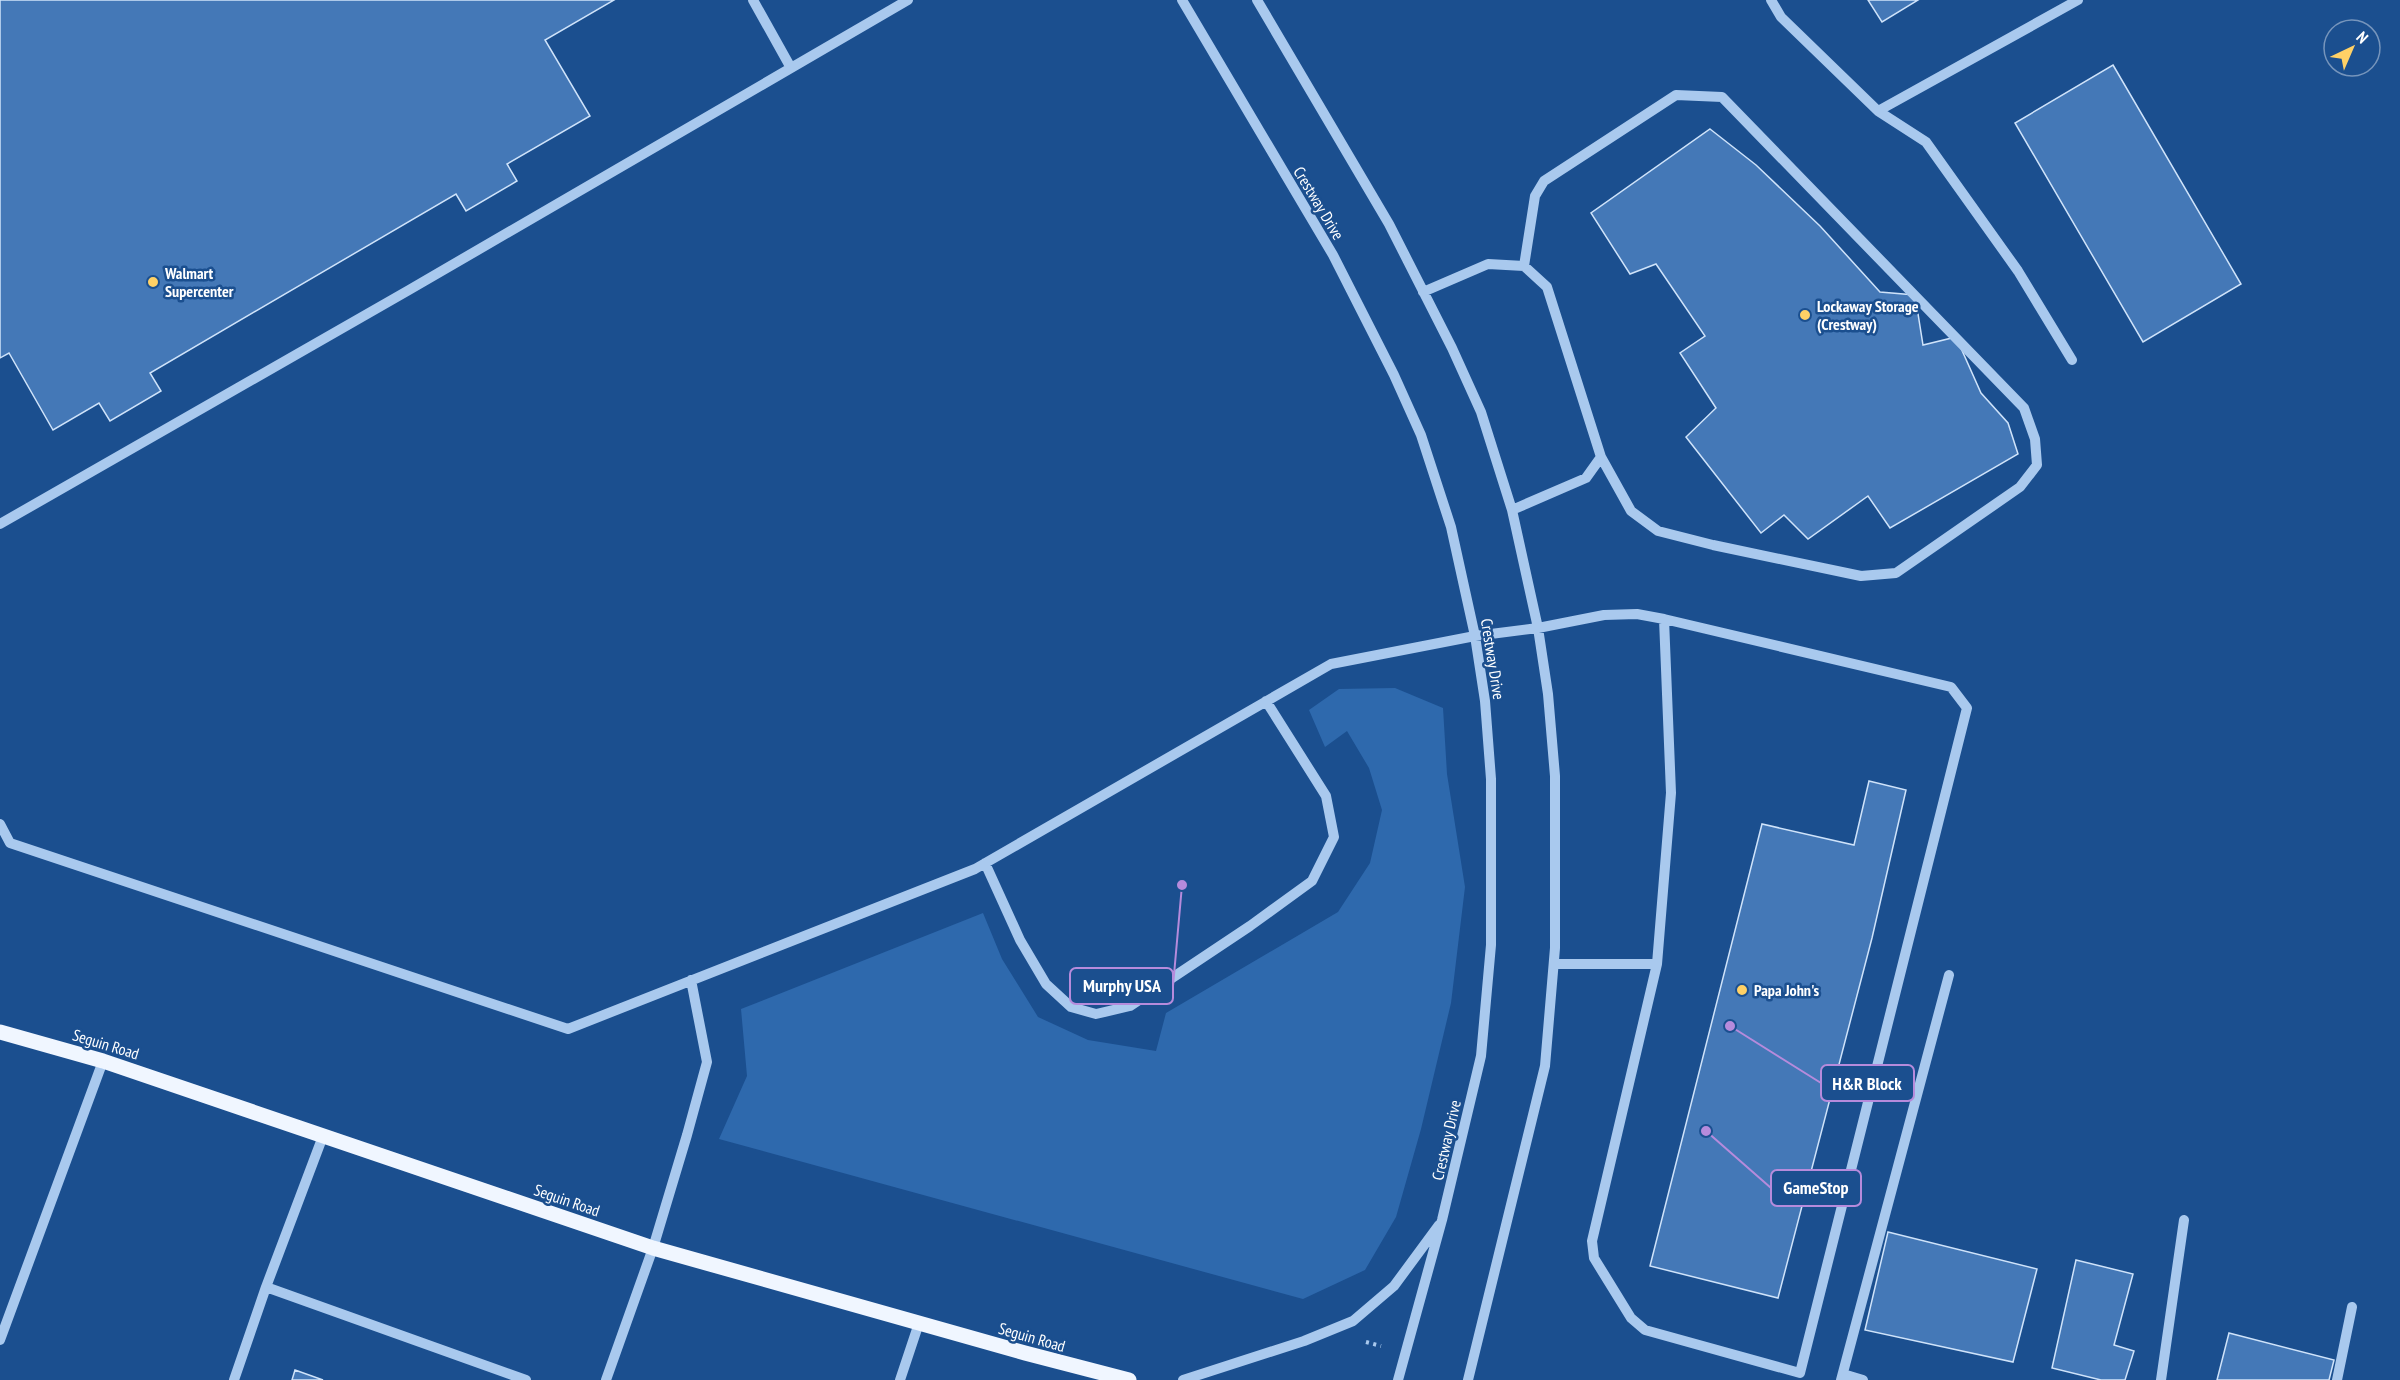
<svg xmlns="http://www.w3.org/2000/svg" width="2400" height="1380" font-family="'PT Sans Narrow',sans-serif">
<rect width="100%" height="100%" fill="#1b4f8f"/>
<!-- green -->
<path fill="#2e69ad" d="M1395,688l48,20 4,66 18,113 -14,116 -30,126 -25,88 -31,53 -62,29 -584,-160 28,-63 -6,-67 242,-96 19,46 36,58 50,23 68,11 10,-38 172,-101 32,-49 12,-53 -13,-42 -22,-37 -22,16 -16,-37 30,-21z"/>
<!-- building -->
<path fill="#4478b7" stroke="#cfe3fa" stroke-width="1.5" d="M0,0h614l-69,40 45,76 -83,48 10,17 -51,30 -10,-17 -306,179 11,18 -51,30 -11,-18 -46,27 -44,-77 -9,5z
M1868,0h50l-36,22z
M2113,65l128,219 -98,58 -128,-219z
M1710,129l46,36 64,61 60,66 35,3 8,50 33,-8 25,56 27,30 10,31 -128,74 -22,-32 -60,43 -24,-24 -23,18 -75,-96 30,-29 -36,-55 25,-17 -49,-72 -26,10 -39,-61z
M1869,781l37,9 -34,148 -94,360 -128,-32 112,-442 92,21z
M1888,1232l149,37 -24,93 -148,-32z
M2076,1260l57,14 -19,71 20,6 -9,29h-24l-49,-12z
M2229,1333l105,27 -5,20h-112z
M295,1370l28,10h-31z"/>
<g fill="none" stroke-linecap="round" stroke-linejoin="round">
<!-- path -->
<path stroke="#a9c9ee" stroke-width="4" stroke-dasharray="3 4.5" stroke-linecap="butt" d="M1366,1342l15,4"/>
<!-- minor -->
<path stroke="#a9c9ee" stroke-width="10" d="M753,0l38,68
M1182,0l151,255 61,120 27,60 30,92 24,109 10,65 6,78v166l-10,111 -39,164 -44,160
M1257,0l132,224 63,124 29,64 31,98 26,118 10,66 7,82v172l-10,118 -77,314
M1771,0l10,17 97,94 200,-111
M1878,111l48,31 92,129 54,89
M1524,266l11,-70 9,-15 132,-86 46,2 302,311 11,31 2,26 -17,22 -124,86 -35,3 -148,-31 -55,-14 -27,-20 -30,-54
M1423,292l65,-28 36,2 23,21 54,170 -15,21 -74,32
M0,524l409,-234 499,-290
M0,824l10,19 558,186 407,-160 356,-205 144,-28 63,-8 66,-13 33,-1 27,5 287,68 16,21 -167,665 -155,-43 -14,-12 -37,-60 -2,-17 65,-277 14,-171 -7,-174
M985,863l35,77 26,44 25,23 25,7 34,-8 120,-80 62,-45 22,-44 -8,-41 -60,-95
M1554,964h103
M266,1287l260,93
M0,1340l103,-279
M1843,1374l20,6
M234,1380l32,-93 57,-151
M606,1380l47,-132 34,-113 20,-73 -16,-82
M900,1380l19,-57
M1183,1380l121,-39 49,-20 41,-35 45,-61
M1841,1380l108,-405
M2161,1380l23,-160
M2337,1380l15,-73"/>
<!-- major -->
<path stroke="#f0f6ff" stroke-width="15" d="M0,1032l103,29 550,187 372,105 104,27"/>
</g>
<!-- markers -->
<g fill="#ffd166" stroke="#1b4f8f" stroke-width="2">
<circle cx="153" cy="282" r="6"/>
<circle cx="1805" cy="315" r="6"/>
<circle cx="1742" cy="990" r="6"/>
</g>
<g text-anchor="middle" stroke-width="5" stroke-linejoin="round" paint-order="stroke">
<!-- street labels -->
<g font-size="16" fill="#fff" stroke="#1b4f8f">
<text transform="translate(1319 203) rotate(59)" y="6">Crestway Drive</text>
<text transform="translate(1493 659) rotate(81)" y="6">Crestway Drive</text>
<text transform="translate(106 1044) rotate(17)" y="6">Seguin Road</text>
<text transform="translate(1446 1140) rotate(-77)" y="6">Crestway Drive</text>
<text transform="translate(567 1200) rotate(19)" y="6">Seguin Road</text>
<text transform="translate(1032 1337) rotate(16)" y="6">Seguin Road</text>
</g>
<!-- poi labels -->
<g font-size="16" font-weight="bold" fill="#fff" stroke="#1b4f8f" text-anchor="start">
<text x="165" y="279">Walmart<tspan x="165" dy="18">Supercenter</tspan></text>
<text x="1817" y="312">Lockaway Storage<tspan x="1817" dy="18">(Crestway)</tspan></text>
<text x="1754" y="996">Papa John's</text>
</g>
</g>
<!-- callouts -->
<path fill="none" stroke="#b68bdc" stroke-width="2" d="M1182 885L1173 986M1730 1026L1821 1083M1706 1131L1771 1188"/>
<g fill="#b68bdc" stroke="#1b4f8f" stroke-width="2">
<circle cx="1182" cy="885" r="6"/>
<circle cx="1730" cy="1026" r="6"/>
<circle cx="1706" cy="1131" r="6"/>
</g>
<g fill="#1b4f8f" stroke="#b68bdc" stroke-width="2">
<rect x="1070" y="968" width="103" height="36" rx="6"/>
<rect x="1821" y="1065" width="93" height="36" rx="6"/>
<rect x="1771" y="1170" width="90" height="36" rx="6"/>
</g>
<g font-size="18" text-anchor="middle" font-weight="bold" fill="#fff">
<text x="1122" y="992">Murphy USA</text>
<text x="1867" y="1090">H&amp;R Block</text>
<text x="1816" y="1194">GameStop</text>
</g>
<!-- north arrow -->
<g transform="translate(2352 48) rotate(44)"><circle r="28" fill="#1b4f8f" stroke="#7695bc" stroke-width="1.5"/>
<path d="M0-4.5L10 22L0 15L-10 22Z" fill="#ffd166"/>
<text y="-9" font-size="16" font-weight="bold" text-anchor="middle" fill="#ffffff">N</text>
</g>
</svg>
